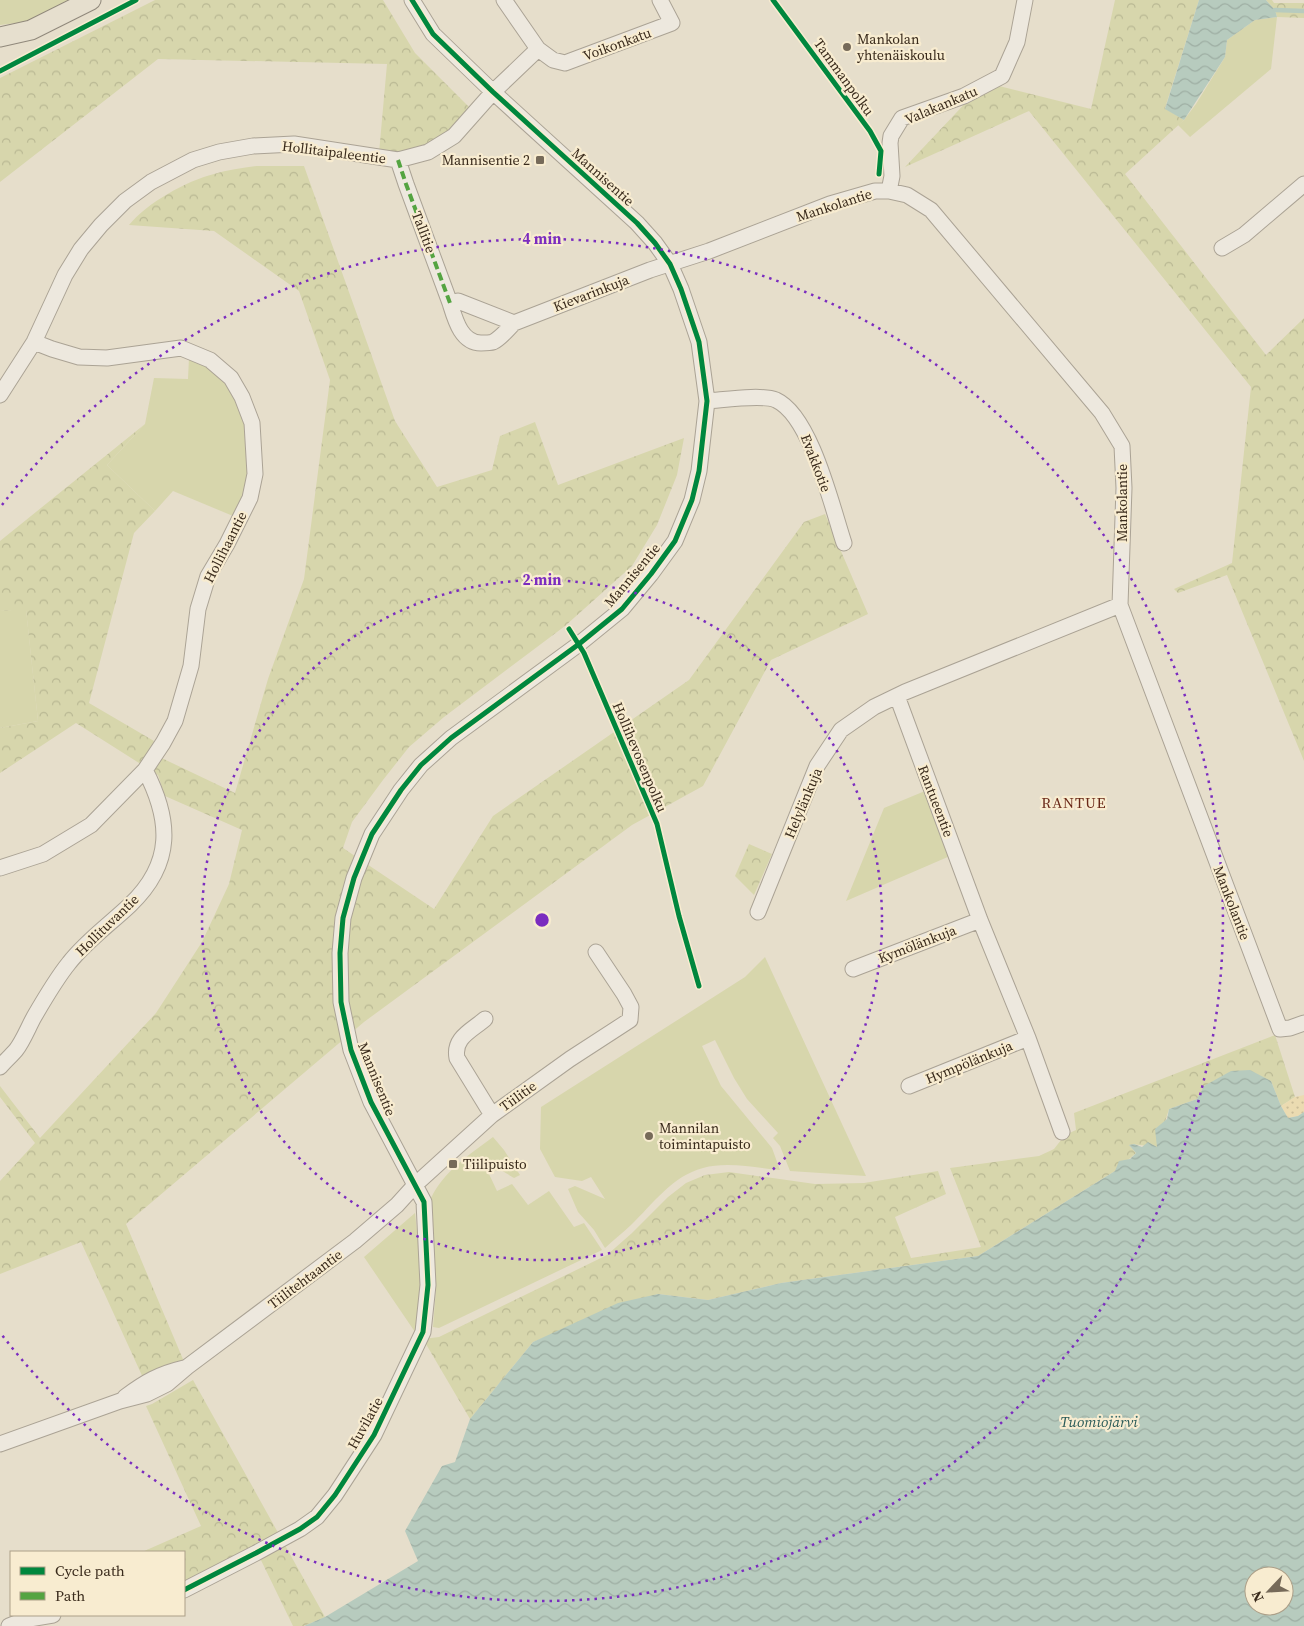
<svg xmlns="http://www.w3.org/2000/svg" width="1304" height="1626" font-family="'Source Serif 4',serif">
<defs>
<pattern id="forest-crowns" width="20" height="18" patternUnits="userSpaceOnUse" patternTransform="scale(1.25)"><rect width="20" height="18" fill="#d7d6ac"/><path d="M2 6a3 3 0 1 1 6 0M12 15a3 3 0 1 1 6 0" fill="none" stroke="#b9b893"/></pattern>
<pattern id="sand-dots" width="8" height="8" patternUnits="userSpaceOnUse" patternTransform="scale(1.25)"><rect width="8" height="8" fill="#ebdbb1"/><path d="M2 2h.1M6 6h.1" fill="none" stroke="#cabc98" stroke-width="1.8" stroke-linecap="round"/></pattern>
<pattern id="water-waves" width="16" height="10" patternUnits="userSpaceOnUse" patternTransform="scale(1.25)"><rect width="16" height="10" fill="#b7cbbe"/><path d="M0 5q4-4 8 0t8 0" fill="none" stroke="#9eaea3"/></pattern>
</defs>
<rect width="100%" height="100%" fill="#e6decb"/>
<!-- green -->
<path fill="#d7d6ac" d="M0,0h72l-47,22 -25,3z
M1277,17l-6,52 -81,68 -12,-12 6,-5 12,-16 29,-47 2,-17 28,-20z
M189,358l18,6 20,17 20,43 3,49 -6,24 -11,19 -60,-25 -18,20 -48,-46 38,-41 9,-46 34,1z
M26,609l12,112 -38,7v-117z
M925,791l25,65 -104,45 38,-93z
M765,957l101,219 -76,-5 -10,-25 -7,-8 5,-5 -31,-34 -13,-21 -19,-38 -13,6 19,40 51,62 8,22c-24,-2 -53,-9 -77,-2 -31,8 -50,36 -72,57 -8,8 -18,15 -26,23l-11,-18 -16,-18 -10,-23 7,-3 30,13 -14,-22 -9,4 -27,-4 -15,-28 1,-42 204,-130z
M493,1137l11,13 16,25 -6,3 -15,-9 -10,5 8,17 15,-7 16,21 21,-14 25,36 10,-4 18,27 -163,78 -6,-1 3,-39 -5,-90c13,-27 39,-44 62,-61z
M415,1213l8,73 -8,46 -51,-75z"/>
<!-- forest -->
<path fill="url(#forest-crowns)" d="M155,0h228l32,53 57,57 -21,23 -26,15 -26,8 -20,-3 8,-89 -229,-5 -158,123v-104z
M1115,0h84l-34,108 19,12 -59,54 141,181 38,-37v443l-77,-186 -49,18 -4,-4 58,-26 19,-176 -222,-276 -124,56 84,-89 10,8 92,23z
M1266,0h6l2,3h30v15l-27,-1 -2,-7z
M256,166h48l91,255 42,66 55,-17 8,-34 35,-14 23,63 126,-47 -7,37 -20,50 -25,41 -67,60 -121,91 -35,30 -26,33 -31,42 -9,26 91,61 59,-93 196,-136 115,-158 21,-8 43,100 -97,46 -68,126 -71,39 -268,197 -238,202 59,140 -41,16 -63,-138 -81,32v-93l35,-38 -35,-46v-11l40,52 116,-125 46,-71 27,-58 13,-54 -77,-34 -7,-21 -82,-52 -76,50v-45l38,-7 -12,-111 -26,1v-70l145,-117 -38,41 48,46 -21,22 -45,170 65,38 -5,11 86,41 33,-114 36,-100 26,-199 -31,-89 -85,-60 -85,-6c18,-22 57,-44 85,-51 13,-4 28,-6 42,-8z
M749,844l23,10 -18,41 -19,-19z
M1275,1035l20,62 -14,9 -10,-25 -67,5 -7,13 -28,10 -12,38c-7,0 -23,-4 -28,-2l7,8 -21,18 -137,85 -197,27 -73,17 -50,-6 -125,48 -63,77 -47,-80 16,-2 168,-82 25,-22 36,-36 18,-14 19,-8 24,-3 86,12 49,-1 74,-12 8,23 -51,23 16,41 70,-11 -31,-79 89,-12 15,-7 11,-14 11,-5 -2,-17z
M193,1380l132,237 -21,9h-11l-36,-74 -73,36v-36h-42l59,-26 -55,-120 6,-2z"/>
<!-- sand -->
<path fill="url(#sand-dots)" d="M1304,1095v17l-6,4 -10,2 -7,-12 14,-9z"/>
<!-- water -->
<path fill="url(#water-waves)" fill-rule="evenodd" d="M1199,0h67l9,10 2,7 -22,3 -28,20 -2,17 -41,63 -19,-11z
M1250,1070l21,11 10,25 7,12 10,-2 6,-4v514h-1000l21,-9 93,-56 -13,-30 37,-65 13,-4 15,-43 63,-77 85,-39 40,-9 50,6 73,-17 197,-27 137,-85 4,-10 11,-2 6,-6 -7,-8 5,-1 8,3 6,-5 9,5 -2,-18 12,-10 2,-10 28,-10 7,-13 27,-15zM1254,1576h30v30h-30z"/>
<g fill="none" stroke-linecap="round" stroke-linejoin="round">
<!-- stream -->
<path stroke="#b7cbbe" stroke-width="4.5" d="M1275,10l29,1"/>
<!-- minor casing -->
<g stroke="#aba395" stroke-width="17">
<path id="minor" d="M504,0l34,49 15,11 12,3 107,-40 -12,-23
M398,160l8,24 44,119
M889,191l3,-15 -2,-33 1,-7 11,-18 62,-22 38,-20 15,-34 8,-42
M1222,248l22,-13 60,-51
M514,323c-7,7 -13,15 -21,19 -3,1 -8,1 -12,1 -20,0 -26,-24 -31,-40l8,-2 56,22 136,-53 59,-19 121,-47 45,-13h14l18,4 24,15 171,203 20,33 2,42 -4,117 160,424 10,-1 14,-5
M0,395l34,-53 31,-67 16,-26 20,-24 24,-24 26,-19 42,-22 26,-8 34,-6 41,-2 104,16 30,-8 26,-16 39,-44 45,-43
M707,401c16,-1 55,-7 69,-1 35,16 56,107 68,143
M897,696l83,224 48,118 34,94
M0,868l43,-14 48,-29 54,-55 18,-27 12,-22 16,-55 7,-57 10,-33 19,-32 23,-46 5,-24 -3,-51 -10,-26 -11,-19 -21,-18 -29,-12 -74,10 -28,-1 -27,-8 -18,-7
M758,912l59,-146 24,-36 33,-23 31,-15 215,-87
M853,969l127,-49
M485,1019c-14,12 -32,19 -28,39l35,57
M0,1067c5,-6 11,-11 16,-17 7,-9 12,-22 18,-33 11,-19 22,-38 35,-54 17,-22 41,-39 61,-58 44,-42 41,-85 15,-135
M909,1086l119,-48
M125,1397c20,-15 34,-23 59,-29
M0,1444l120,-43 27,-7 20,-10 20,-17 168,-126 42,-36 19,-21 76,-69 78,-56 60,-39 1,-13 -7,-13 -28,-42
M184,1590l72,-37 44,-24 17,-12 18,-22 39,-60 49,-103 5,-47 -4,-83 -53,-100 -20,-52 -10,-48 -1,-49 3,-35 11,-40 18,-44 29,-44 20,-25 30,-27 128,-94 43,-35 29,-35 24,-33 17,-41 7,-29 8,-70 -8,-59 -18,-53 -11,-25 -15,-21 -18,-20 -144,-131 -60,-58 -21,-34
M9,1626l15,-6 29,-5"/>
</g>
<!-- major casing -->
<g stroke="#90887b" stroke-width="21">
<path id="major" d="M0,37l31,-7 60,-30"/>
</g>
<!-- minor -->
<use href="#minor" stroke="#ede8de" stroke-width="15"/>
<!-- major -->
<use href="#major" stroke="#e6dfce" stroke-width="19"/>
<!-- quiet -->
<path stroke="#54a441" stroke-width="4" stroke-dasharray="8 4" stroke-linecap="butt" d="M398,160l8,24 44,119"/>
<!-- cycleway casing -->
<g stroke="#f8ecd0" stroke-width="8">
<path id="cycleway" d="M773,0l97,131 11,20 -2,23
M0,71l136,-71
M569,629l15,24 73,171 22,92 20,70
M184,1590l72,-37 44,-24 17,-12 18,-22 39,-60 49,-103 5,-47 -4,-83 -53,-100 -20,-52 -10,-48 -1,-49 3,-35 11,-40 18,-44 29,-44 20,-25 30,-27 128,-94 43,-35 29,-35 24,-33 17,-41 7,-29 8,-70 -8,-59 -18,-53 -11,-25 -15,-21 -18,-20 -144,-131 -60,-58 -21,-34"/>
</g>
<!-- cycleway -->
<use href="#cycleway" stroke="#00873e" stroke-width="5"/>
</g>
<!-- distance rings -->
<g fill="none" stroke="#7b2cbf" stroke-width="2.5" stroke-dasharray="2.5 5">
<circle cx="542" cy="920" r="340"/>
<path d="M2 505A681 681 0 1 1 2 1335"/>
</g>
<!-- markers -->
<g fill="#766a59" stroke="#f8ecd0" stroke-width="2">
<circle cx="847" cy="47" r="5"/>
<rect x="535" y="155" width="10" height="10" rx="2.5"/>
<circle cx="649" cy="1136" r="5"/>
<rect x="448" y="1159" width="10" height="10" rx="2.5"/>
</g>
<g text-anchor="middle" stroke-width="4.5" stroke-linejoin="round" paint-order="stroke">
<!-- poi labels -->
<g font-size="14" fill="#3a2b1c" stroke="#f8ecd0" text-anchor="start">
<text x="857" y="44">Mankolan<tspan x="857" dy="16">yhtenäiskoulu</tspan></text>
<text x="530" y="165" text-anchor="end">Mannisentie 2</text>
<text x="659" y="1133">Mannilan<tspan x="659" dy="16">toimintapuisto</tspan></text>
<text x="463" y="1169">Tiilipuisto</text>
</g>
<!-- street labels -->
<g font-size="14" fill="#3a2b1c" stroke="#f8ecd0">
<text transform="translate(617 44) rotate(-20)" y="5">Voikonkatu</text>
<text transform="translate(844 77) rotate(54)" y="5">Tammanpolku</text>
<text transform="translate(941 105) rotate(-23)" y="5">Valakankatu</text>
<text transform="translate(334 152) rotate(7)" y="5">Hollitaipaleentie</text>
<text transform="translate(603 177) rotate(42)" y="5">Mannisentie</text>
<text transform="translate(834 205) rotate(-18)" y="5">Mankolantie</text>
<text transform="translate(424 232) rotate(69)" y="5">Tallitie</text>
<text transform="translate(591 293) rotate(-21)" y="5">Kievarinkuja</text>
<text transform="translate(816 463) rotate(69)" y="5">Evakkotie</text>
<text transform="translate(1122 503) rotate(-90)" y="5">Mankolantie</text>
<text transform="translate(225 547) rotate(-63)" y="5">Hollihaantie</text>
<text transform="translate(632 575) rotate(-50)" y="5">Mannisentie</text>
<text transform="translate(640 757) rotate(67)" y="5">Hollihevosenpolku</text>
<text transform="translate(936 801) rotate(69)" y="5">Rantueentie</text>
<text transform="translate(803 803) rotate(-67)" y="5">Helylänkuja</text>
<text transform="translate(1232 903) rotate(69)" y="5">Mankolantie</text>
<text transform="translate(107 925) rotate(-44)" y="5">Hollituvantie</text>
<text transform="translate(917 944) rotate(-21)" y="5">Kymölänkuja</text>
<text transform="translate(969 1062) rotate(-22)" y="5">Hympölänkuja</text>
<text transform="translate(377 1079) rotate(68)" y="5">Mannisentie</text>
<text transform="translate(518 1096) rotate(-36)" y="5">Tiilitie</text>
<text transform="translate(305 1279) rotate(-37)" y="5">Tiilitehtaantie</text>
<text transform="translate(365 1423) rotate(-61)" y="5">Huvilatie</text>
</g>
<!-- neighbourhood labels -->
<g font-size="15" letter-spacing="1" fill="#6a2918" stroke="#f8ecd0">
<text x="1074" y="808">RANTUE</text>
</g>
<!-- water labels -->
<g font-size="15" font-style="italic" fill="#2a5b58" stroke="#f8ecd0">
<text x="1099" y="1427">Tuomiojärvi</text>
</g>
</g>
<circle cx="542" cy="920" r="8" fill="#7b2cbf" stroke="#f8ecd0" stroke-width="2.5"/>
<g font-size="15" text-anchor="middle" font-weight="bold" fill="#7b2cbf" stroke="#f8ecd0" stroke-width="4.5" stroke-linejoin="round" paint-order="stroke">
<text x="542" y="244">4 min</text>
<text x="542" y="585">2 min</text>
</g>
<!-- legend -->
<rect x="10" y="1551" width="175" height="65" fill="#f8ecd0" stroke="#ac9f88"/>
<rect x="20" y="1567" width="25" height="8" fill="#00873e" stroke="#ac9f88"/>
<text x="55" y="1576" font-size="15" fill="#3a2b1c">Cycle path</text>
<rect x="20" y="1592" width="25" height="8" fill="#54a441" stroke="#ac9f88"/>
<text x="55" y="1601" font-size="15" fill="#3a2b1c">Path</text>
<!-- north arrow -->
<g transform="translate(1269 1591) rotate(245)"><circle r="24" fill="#f8ecd0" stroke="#ac9f88"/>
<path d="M0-4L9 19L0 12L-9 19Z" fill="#766a59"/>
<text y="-8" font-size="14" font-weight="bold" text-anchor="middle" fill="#3a2b1c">N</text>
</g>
</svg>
